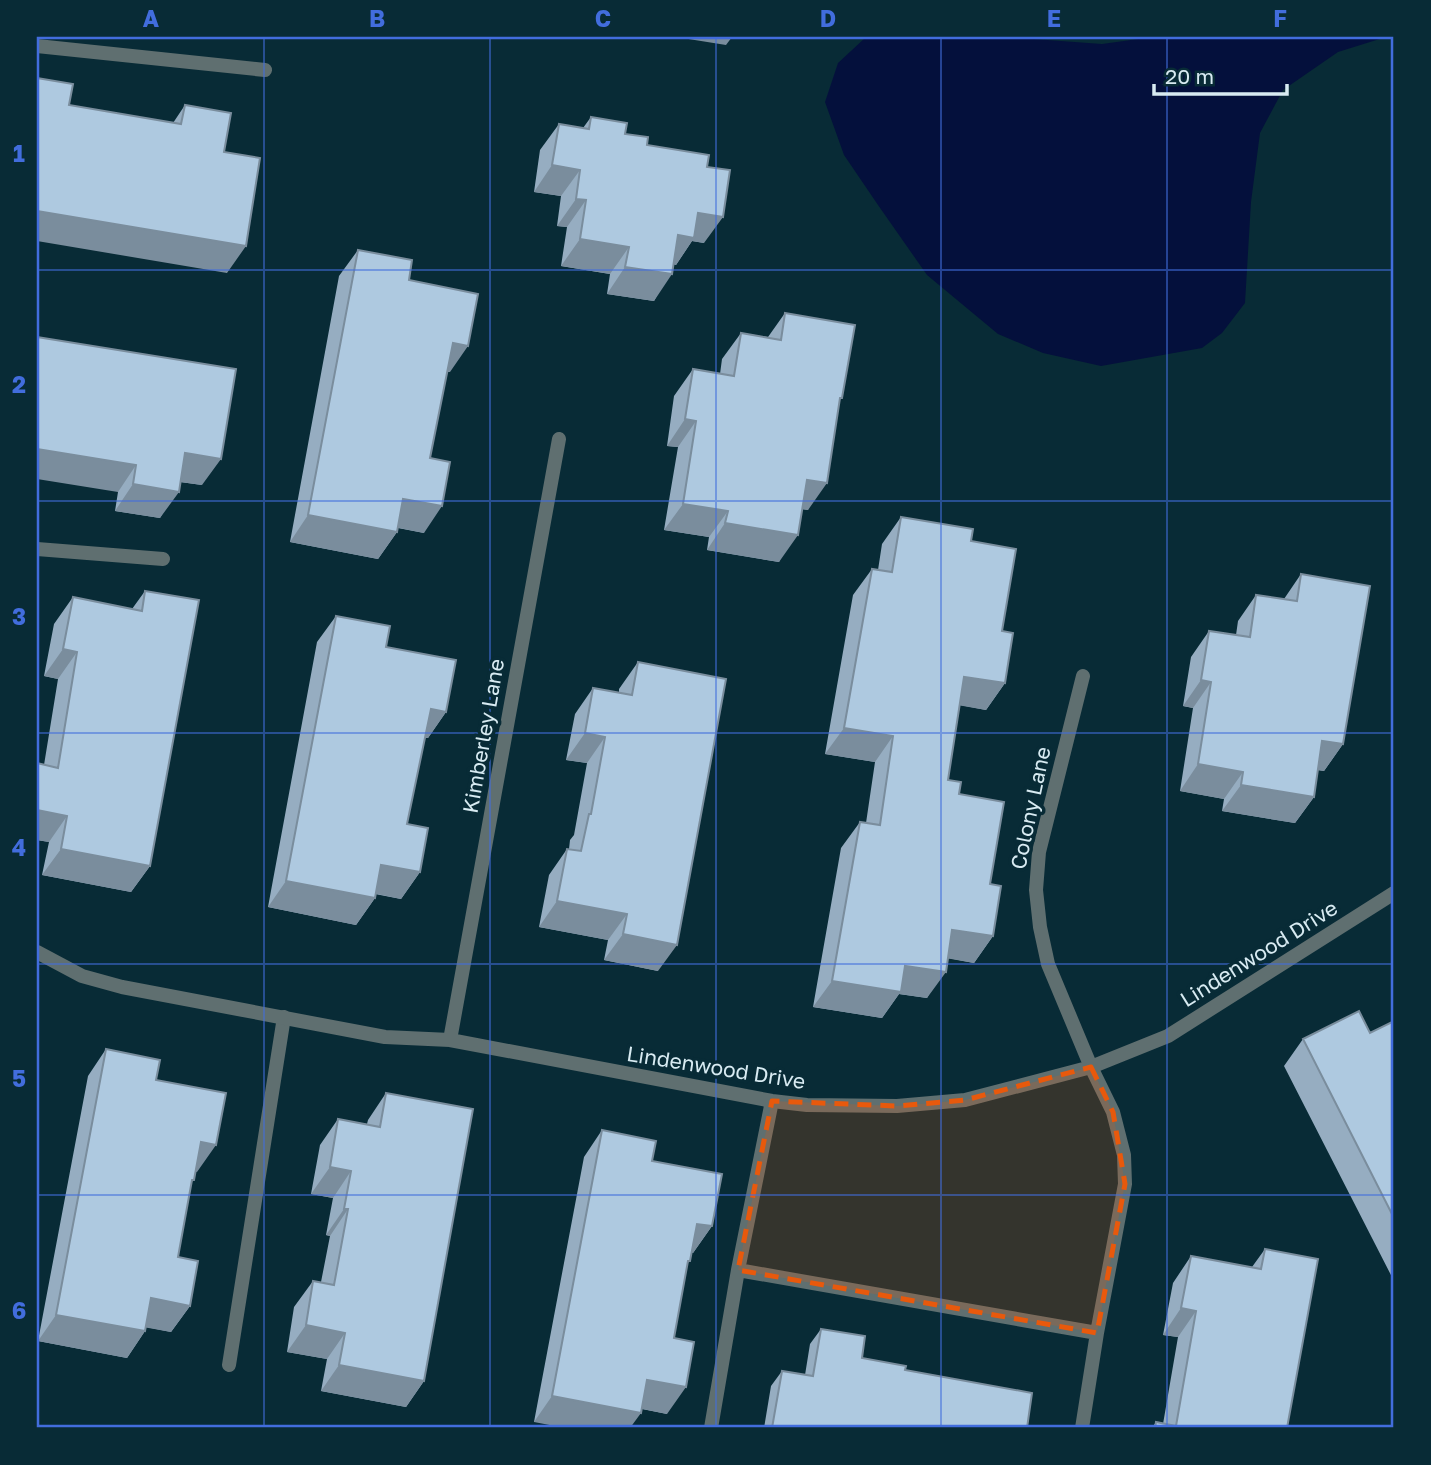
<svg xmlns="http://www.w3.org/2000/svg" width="1431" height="1465" font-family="'Golos Text',sans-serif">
<rect width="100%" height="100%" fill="#082b36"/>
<!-- water -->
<path fill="#04103c" d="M872,37h132l98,7 51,-7h233l-48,15 -55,38 -23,43 -9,69 -6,101 -23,30 -20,15 -101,18 -58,-13 -45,-19 -71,-59 -49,-70 -34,-50 -19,-53 13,-39 27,-25z"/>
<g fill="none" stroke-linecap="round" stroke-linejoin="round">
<!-- lane -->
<path stroke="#5f6f70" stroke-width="14" d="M229,1365l55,-348"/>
<!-- street -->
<path stroke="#5f6f70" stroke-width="14" d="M37,46l228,24
M37,549l126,10
M1083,676l-44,176 -3,38 4,37 8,37 43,103 22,45 11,43 1,29 -28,149
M37,952l45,24 40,11 263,50 65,3 322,61 35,4 90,1 68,-6 126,-33 77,-31 226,-143
M450,1040l109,-601
M738,1270l359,63 -15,95
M711,1428l27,-158 34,-169"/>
</g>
<!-- wall -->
<path fill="#96adc1" d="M69,105l104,18 12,-18 39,47 3,121z
M591,117l56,28 60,22 -3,76 -12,-2 -16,24 -2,-1 -20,37 -47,-7 3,-20 -49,-8 6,-39 -10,-1 4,-30 -27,-4 6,-42 19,-26 24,4z
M358,250l51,30 41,92h-3l-17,86 -6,75 -26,-5 -1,4 -19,27 -88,-17 49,-266z
M785,313l54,89 -31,108 -6,-1 -23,53 -72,-12 2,-13 -45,-7 14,-83 -11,-1 7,-50 19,-27 27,5 2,-15 19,-26 27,4z
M37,337l165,148 -22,-3 -20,36 -45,-7 3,-19z
M901,517l70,24 31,90 3,52 -19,27 -26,-5 -12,75 11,14 31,90 3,52 -19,27 -26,-5 -21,40 -28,-4 -17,24 -69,-11 28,-159 19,-26 6,1 9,-61 -50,-8 28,-159 19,-26 6,1 4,-26z
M1301,574l42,170 -19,27 -6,-1 -4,27 -19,26 -73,-12 2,-12 -44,-8 13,-83 -10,-2 8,-49 18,-26 27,4 2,-14 18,-26 28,4z
M145,591l5,275 -19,26 -89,-17 7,-33 -12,-2v-77l7,2 14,-86 -14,-3 10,-52 19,-27 59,12z
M336,616l50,31 60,65 -18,26h-3l-18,86 13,48 -19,27 -26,-5v4l-19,27 -88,-18 49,-265z
M638,662l20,309 -54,-11 4,-20 -69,-13 10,-52 18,-26h2l1,-9 4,-5 13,-72 -21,-3 9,-46 18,-26 26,5v-4z
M1394,1021v260l-110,-215 19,-27 67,-6z
M106,1049l91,123 -1,-1 -5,14 -13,72 12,49 -19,26 -25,-5 -1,4 -18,27 -89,-17 50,-265z
M386,1093l38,288 -18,26 -85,-16 6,-32 -40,-7 7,-45 19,-26 8,1 9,-46 -4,-1 7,-37 -22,-4 9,-49 18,-26 29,5 1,-4z
M602,1130l50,31 60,65 -19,27 -1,-1 -5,14 -13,72 -7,76 -25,-5 -108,13 50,-265z
M1265,1249l22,179h-135l4,-6 7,2 15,-87 -15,-2 10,-52 18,-27 61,11z
M821,1329l41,29 43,12 122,58h-263l7,-42 11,-15 23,4 5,-31z"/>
<!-- shaded-wall -->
<path fill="#7a8d9d" d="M676,37h56l-6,8z
M552,165l28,5 -19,26 -27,-4z
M576,199l10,1 -19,27 -10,-1z
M37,211l209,35 -19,27 -190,-32z
M698,213l25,4 -19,26 -12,-2 -16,24 -16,-3 18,-27z
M580,239l49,8 -19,27 -49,-8z
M625,267l47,7 -18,27 -47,-7z
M453,343l15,3 -18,26 -15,-2z
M685,419l11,2 -18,26 -11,-1z
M37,449l99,16 -18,27 -81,-13z
M185,453l36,6 -19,26 -36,-5z
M807,480l20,3 -19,27 -20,-3z
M133,484l46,8 -19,26 -45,-7z
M403,499l39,7 -18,27 -40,-8z
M683,504l45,7 -19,26 -45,-7z
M308,515l89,17 -19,27 -88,-17z
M725,523l73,12 -19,27 -72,-12z
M63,649l14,3 -19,27 -14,-3z
M964,677l41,6 -19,27 -40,-7z
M1201,680l10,2 -18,26 -10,-2z
M431,709l15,3 -18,26 -16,-2z
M844,728l49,8 -18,26 -50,-8z
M585,733l20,4 -18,26 -21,-3z
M1322,741l21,3 -19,27 -20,-3z
M1198,764l45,8 -19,27 -44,-8z
M1241,785l73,12 -19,26 -73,-12z
M37,810l30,6 -18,26 -12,-2z
M61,849l89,17 -19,26 -89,-17z
M381,865l39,7 -19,27 -38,-8z
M286,881l89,17 -19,27 -88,-18z
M557,901l70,13 -19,26 -69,-13z
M952,930l41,6 -19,27 -40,-7z
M623,934l54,11 -19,26 -54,-11z
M905,966l41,6 -19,26 -28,-4 -17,24 -69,-11 19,-26z
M201,1142l15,3 -19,27 -15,-3z
M330,1167l21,4 -18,27 -22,-4z
M344,1209h4l-18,27 -4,-1z
M697,1224l15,2 -19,27 -14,-3z
M151,1298l39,8 -19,26 -39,-7z
M1181,1308l15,3 -18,26 -15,-2z
M56,1315l89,16 -18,27 -89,-17z
M306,1325l39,8 -18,26 -40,-7z
M339,1365l85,16 -18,26 -85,-16z
M647,1380l39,7 -19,27 -39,-8z
M552,1396l89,17 -11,15h-65l-31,-6z"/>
<!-- building -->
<path fill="#aec9e0" stroke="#7a8d9d" stroke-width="2" d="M37,78l36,6 -4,21 112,19 4,-19 46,8 -7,39 36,6 -14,88 -209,-35z
M591,117l36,6 -2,11 23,3 -1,8 62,10 -2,12 23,3 -7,47 -25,-4 -4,25 -16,-3 -6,39 -47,-7 4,-20 -49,-8 6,-39 -10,-1 4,-29 -28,-5 7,-41 30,5z
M358,250l54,10 -3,20 69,14 -10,52 -15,-3 -23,115 20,4 -8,44 -39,-7 -6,33 -89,-17z
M785,313l70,12 -13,73h-2l-13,85 -20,-3 -9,55 -73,-12 3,-12 -45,-7 13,-83 -11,-2 8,-50 41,7 7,-43 40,7z
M37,337l199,32 -15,90 -36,-6 -6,39 -46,-8 3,-19 -99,-16z
M901,517l72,12 -2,12 45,8 -14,82 11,2 -8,50 -41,-6 -16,103 13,2 -2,12 45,8 -14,82 11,2 -8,50 -41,-6 -6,42 -41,-6 -4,26 -69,-11 28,-159 20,3 13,-89 -49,-8 28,-159 20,3z
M1301,574l69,12 -27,158 -21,-3 -8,56 -73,-12 2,-13 -45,-8 13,-82 -10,-2 8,-49 41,6 6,-42 41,6z
M145,591l54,9 -49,266 -89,-17 6,-33 -30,-6v-47l21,5 19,-116 -14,-3 10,-52 69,14z
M336,616l54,10 -4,21 70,13 -10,52 -15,-3 -24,115 21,4 -8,44 -39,-7 -6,33 -89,-17z
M638,662l88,17 -49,266 -54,-11 4,-20 -70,-13 10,-52 14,2 8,-37h2l14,-77 -20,-4 8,-45 39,7z
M1359,1011l11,22 24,-12v197l-91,-179z
M106,1049l54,11 -4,20 70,13 -10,52 -15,-3 -7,38h-2l-14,77 20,4 -8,45 -39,-8 -6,33 -89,-16z
M386,1093l87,16 -49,272 -85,-16 6,-32 -39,-8 7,-44 21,4 14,-76h-4l7,-38 -21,-4 8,-48 42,8z
M602,1130l54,11 -4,20 70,13 -10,52 -15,-2 -7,37h-2l-14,77 20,4 -8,45 -39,-7 -6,33 -89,-17z
M1265,1249l53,10 -31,169h-132l1,-6 20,4 20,-115 -15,-3 10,-52 70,13z
M821,1329l44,7 -3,22 44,8 -1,4 127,23 -5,35h-255l10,-57 31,5z"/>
<!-- marked area -->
<path fill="#e8590c" fill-opacity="0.2" stroke="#e8590c" stroke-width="5" stroke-dasharray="14 9" stroke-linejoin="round" d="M1091,1067l22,45 12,72 -28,149 -359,-63 34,-169 125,5 68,-6z"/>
<!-- grid -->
<path fill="none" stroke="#426ddd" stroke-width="2" stroke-opacity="0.55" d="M264,37v1391M490,37v1391M716,37v1391M941,37v1391M1167,37v1391M37,270h1357M37,501h1357M37,733h1357M37,964h1357M37,1195h1357"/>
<g text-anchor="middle" stroke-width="7" stroke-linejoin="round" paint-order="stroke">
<!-- street labels -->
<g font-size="21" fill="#d8ebf2" stroke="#082b36">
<text transform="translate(484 736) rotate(-80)" y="7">Kimberley Lane</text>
<text transform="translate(1031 808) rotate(-78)" y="7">Colony Lane</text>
<text transform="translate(1259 954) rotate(-32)" y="7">Lindenwood Drive</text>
<text transform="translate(716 1068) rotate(9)" y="7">Lindenwood Drive</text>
</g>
</g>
<!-- border -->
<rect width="1431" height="1465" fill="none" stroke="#082b36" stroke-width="77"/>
<!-- scale -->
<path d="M1154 84v10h133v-10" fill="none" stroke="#d8ebf2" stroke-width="3.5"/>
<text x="1165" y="84" font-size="21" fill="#d8ebf2" stroke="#082b36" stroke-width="5" paint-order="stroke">20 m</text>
<rect x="38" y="38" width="1354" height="1388" fill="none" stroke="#426ddd" stroke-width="2.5"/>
<g font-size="23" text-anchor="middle" font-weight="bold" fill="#426ddd">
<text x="151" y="27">A</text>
<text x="377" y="27">B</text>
<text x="603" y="27">C</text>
<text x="828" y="27">D</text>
<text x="1054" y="27">E</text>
<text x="1280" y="27">F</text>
<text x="19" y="162">1</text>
<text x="19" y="393">2</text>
<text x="19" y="625">3</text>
<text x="19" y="856">4</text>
<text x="19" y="1087">5</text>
<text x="19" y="1319">6</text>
</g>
</svg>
